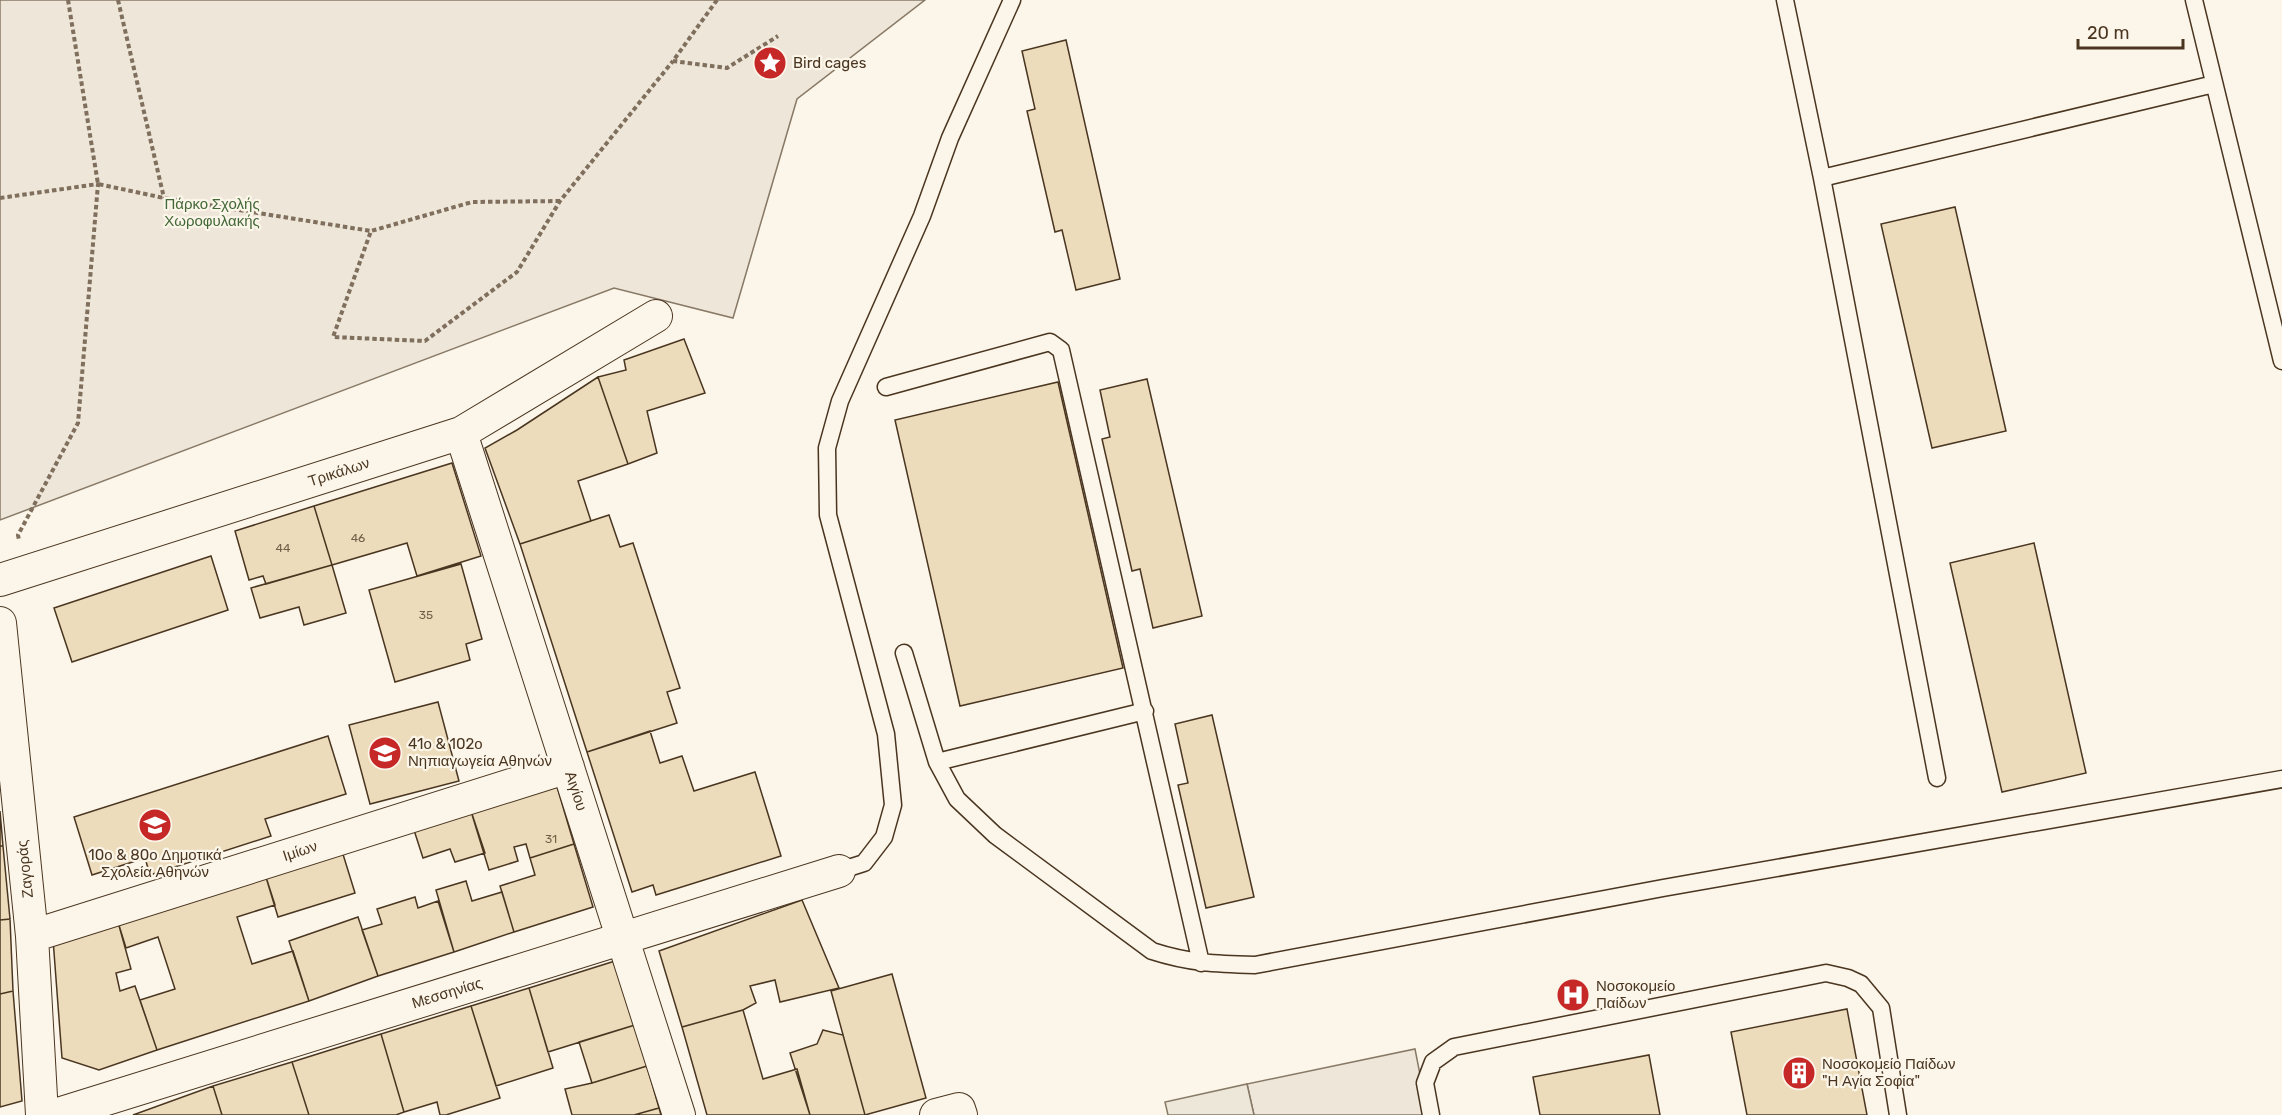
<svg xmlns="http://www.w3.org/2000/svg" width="2282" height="1115" font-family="Rubik,sans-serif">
<rect width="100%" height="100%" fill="#fbf6e9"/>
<!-- green -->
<path fill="#ede6d9" stroke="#887966" stroke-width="1.5" d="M0,0h925l-128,99 -64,219 -119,-30 -614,232z
M1415,1049l13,66h-174l-7,-31z"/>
<!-- parking -->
<path fill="#ede7d9" stroke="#887966" stroke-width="1.5" d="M1247,1084l7,31h-86l-3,-13z"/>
<!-- building -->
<path fill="#ecdcbc" stroke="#4a3520" stroke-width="1.5" d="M1066,40l54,239 -44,11 -14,-60 -7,2 -28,-121 8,-2 -13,-58z
M1955,207l51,224 -74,17 -51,-224z
M684,339l21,54 -58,18 10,42 -29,11 -30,-87 28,-7 -2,-10z
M598,377l30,87 -50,17 13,40 -71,23 -35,-96 32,-18z
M1147,379l55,237 -49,12 -13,-59 -8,2 -30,-132 8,-2 -10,-47z
M1058,382l65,286 -163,38 -65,-286z
M452,463l29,93 -64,20 -10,-33 -75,22 -18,-59z
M314,506l18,59 -66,19 -3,-8 -14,4 -14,-49z
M609,515l11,32 13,-4 47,145 -13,4 10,31 -90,29 -67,-208z
M2034,543l52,230 -84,19 -52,-229z
M211,556l17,54 -156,52 -18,-54z
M461,564l21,75 -16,5 4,16 -75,22 -26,-92z
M332,565l14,48 -42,12 -5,-18 -39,11 -9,-30z
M438,702l21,79 -89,23 -21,-79z
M1212,715l42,182 -48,11 -28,-123 10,-2 -13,-59z
M650,731l10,32 22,-7 12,35 61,-19 26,84 -125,39 -3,-10 -21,7 -45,-140z
M328,736l18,58 -81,25 6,17 -121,39 -5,-17 -53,17 -18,-58z
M555,780l19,64 -44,14 -4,-14 -12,3 4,14 -29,9 -19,-62z
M470,808l15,45 -30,9 -5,-13 -27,9 -10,-31z
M0,811l3,35h-3z
M574,844l19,63 -79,25 -14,-46 35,-11 -5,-17z
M0,846h3l7,73 -10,1z
M342,851l13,42 -77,24 -13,-43z
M265,874l10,31 -38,12 15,47 41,-13 16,50 -152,49 -17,-50 35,-11 -17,-52 -32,11 -8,-26z
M466,881l6,20 30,-9 12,40 -60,20 -18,-62z
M415,897l3,11 20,-7 16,51 -76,24 -16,-46 20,-6 -5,-15z
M802,900l37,88 -59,14 -5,-22 -25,6 6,17 -13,7 -61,17 -23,-76z
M358,917l20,59 -69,25 -20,-60z
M10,919l3,72 -13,3v-74z
M118,922l13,47 -15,4 4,18 15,-5 22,64 -58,20 -37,-12 -9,-119z
M615,961l20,64 -87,27 -19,-64z
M892,974l34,124 -61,17 -34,-124z
M529,988l24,80 -57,18 -25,-80z
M13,991l9,110 -22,6v-113z
M471,1006l29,92 -54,17h-6l-3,-13 -33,10 -23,-78z
M1847,1009l20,106h-120l-16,-83z
M743,1010l20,69 34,-10 13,46h-103l-25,-88z
M635,1025l12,41 -55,17 -13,-41z
M823,1030l20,5 22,80h-55l-20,-62 27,-9z
M381,1034l23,78 -8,3h-87l-17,-53z
M1649,1055l11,60h-120l-7,-38z
M292,1062l17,53h-87l-9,-29z
M647,1066l12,42 -25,7h-62l-7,-26 27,-6z
M213,1086l9,29h-89z
M659,1108l2,7h-27z"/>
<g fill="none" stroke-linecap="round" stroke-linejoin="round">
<!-- lane casing -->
<g stroke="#4a3520" stroke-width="19">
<path id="lane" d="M1785,0l37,178 115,600
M2194,0l88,361
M1822,178l392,-94
M886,387l164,-45 11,8 140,613
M904,653l33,109 20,37 38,36 157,116c37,12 64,13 103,14l408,-77 619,-109
M937,762l208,-51
M839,871l25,-8 20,-26 9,-32 -7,-71 -58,-219 -1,-67 13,-47 82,-185 28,-78 62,-138
M1431,1115l-6,-32 8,-21 21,-15 372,-74 22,5 13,6 20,24 17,107"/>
</g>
<!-- street casing -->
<g stroke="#4a3520" stroke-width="34">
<path id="street" d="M461,433l218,682
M0,580l461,-147 195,-117
M0,623l32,313 10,179
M32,936l536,-169
M55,1115l784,-244
M936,1115l23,-6 2,6"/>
</g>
<!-- path -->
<path stroke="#7f6f5c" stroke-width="4" stroke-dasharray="4.5 3" stroke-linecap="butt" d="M68,0l30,184 66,14 207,33
M118,0l46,198
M717,0l-44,61 54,7 51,-32
M0,198l98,-14 -20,239 -60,112 1,5
M560,201l-88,1 -101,29 -38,106 92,4 92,-69 43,-71 113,-140"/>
<!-- lane -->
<use href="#lane" stroke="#fbf6e9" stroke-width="16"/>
<!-- street -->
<use href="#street" stroke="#fbf6e9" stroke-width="32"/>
</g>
<!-- icons -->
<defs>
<g id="sight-disc" transform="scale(1.725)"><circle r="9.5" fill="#c62828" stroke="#fbf6e9"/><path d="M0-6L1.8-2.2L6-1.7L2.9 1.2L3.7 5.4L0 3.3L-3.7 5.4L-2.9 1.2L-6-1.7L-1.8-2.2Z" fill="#fff"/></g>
<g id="school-disc" transform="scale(1.725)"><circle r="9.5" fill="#c62828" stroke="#fbf6e9"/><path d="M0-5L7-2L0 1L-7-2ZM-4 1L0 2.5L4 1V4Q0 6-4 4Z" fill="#fff"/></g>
<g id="hospital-disc" transform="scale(1.725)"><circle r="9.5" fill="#c62828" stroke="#fbf6e9"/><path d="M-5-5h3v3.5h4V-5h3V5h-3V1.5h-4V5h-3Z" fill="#fff"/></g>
<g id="building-disc" transform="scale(1.725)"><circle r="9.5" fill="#c62828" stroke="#fbf6e9"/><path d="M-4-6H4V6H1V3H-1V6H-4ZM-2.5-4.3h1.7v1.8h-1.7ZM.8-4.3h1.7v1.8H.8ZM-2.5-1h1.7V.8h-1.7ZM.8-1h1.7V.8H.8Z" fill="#fff"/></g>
</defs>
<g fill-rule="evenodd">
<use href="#sight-disc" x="770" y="63"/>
<use href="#school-disc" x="385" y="753"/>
<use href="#school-disc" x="155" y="825"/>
<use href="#hospital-disc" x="1573" y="995"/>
<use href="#building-disc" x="1799" y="1073"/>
</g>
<g text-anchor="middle" stroke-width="4.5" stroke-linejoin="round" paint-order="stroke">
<!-- number labels -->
<g font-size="12" fill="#725f47">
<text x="358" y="542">46</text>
<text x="283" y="552">44</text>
<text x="426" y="619">35</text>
<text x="551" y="843">31</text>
</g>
<!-- poi labels -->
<g font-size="15" fill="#4a3520" stroke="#fbf6e9" text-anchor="start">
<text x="793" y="68">Bird cages</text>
<text x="408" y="749">41ο &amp; 102ο<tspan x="408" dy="17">Νηπιαγωγεία Αθηνών</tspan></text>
<text x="155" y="860" text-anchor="middle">10ο &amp; 80ο Δημοτικά<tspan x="155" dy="17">Σχολεία Αθηνών</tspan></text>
<text x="1596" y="991">Νοσοκομείο<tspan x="1596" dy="17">Παίδων</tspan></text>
<text x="1822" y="1069">Νοσοκομείο Παίδων<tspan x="1822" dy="17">"Η Αγία Σοφία"</tspan></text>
</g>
<!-- park labels -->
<g font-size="15" fill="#436837" stroke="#fbf6e9">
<text x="212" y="209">Πάρκο Σχολής<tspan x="212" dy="17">Χωροφυλακής</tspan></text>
</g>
<!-- street labels -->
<g font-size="15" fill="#4a3520" stroke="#fbf6e9">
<text transform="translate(339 472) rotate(-18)" y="5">Τρικάλων</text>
<text transform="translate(576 791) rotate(72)" y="5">Αιγίου</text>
<text transform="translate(300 851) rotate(-18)" y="5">Ιμίων</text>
<text transform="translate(25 869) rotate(-96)" y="5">Ζαγοράς</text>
<text transform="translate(447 993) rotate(-17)" y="5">Μεσσηνίας</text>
</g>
</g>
<!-- scale -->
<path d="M2078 39v9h105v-9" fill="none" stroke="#4a3520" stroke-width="3"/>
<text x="2087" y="39" font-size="18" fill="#4a3520" stroke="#fbf6e9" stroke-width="4.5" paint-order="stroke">20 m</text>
</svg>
